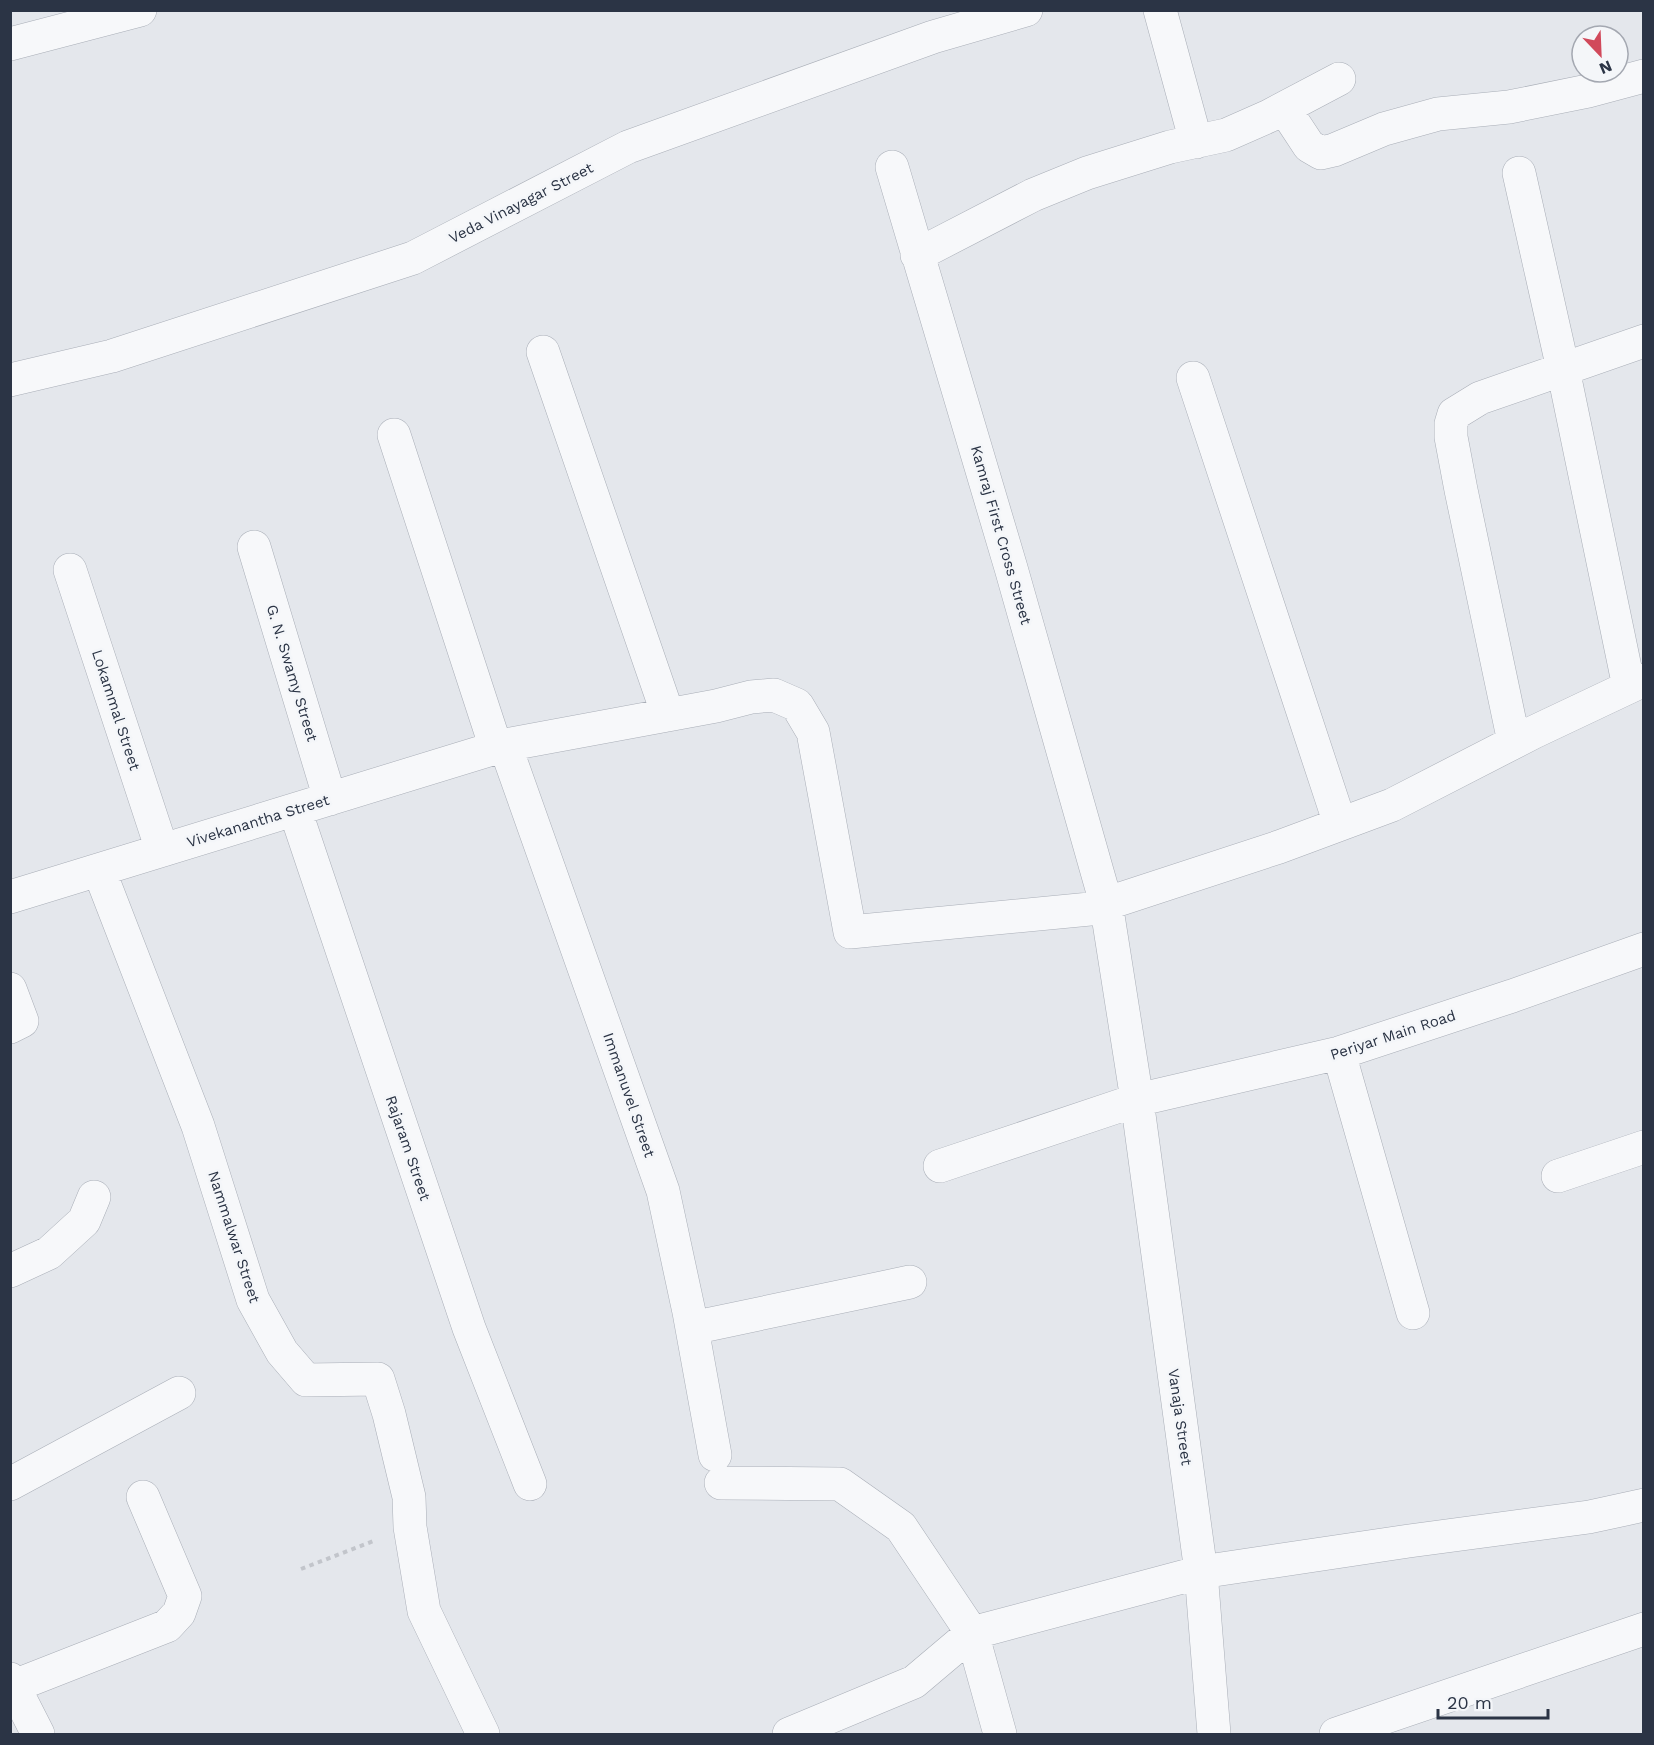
<svg xmlns="http://www.w3.org/2000/svg" width="1654" height="1745" font-family="'Work Sans',sans-serif">
<rect width="100%" height="100%" fill="#e4e7ec"/>
<g fill="none" stroke-linecap="round" stroke-linejoin="round">
<!-- minor casing -->
<g stroke="#a9aeb7" stroke-width="34">
<path id="minor" d="M1160,10l36,132
M10,44l130,-34
M1284,108l25,38 12,7 13,-3 50,-21 54,-15 71,-7 79,-16 56,-15
M892,167l119,401 95,335 31,197 64,472 13,162
M1519,173l44,196 66,318
M917,255l116,-60 54,-22 83,-26 56,-12 43,-19 70,-37
M543,352l125,363
M1193,378l147,446
M10,380l102,-24 301,-98 215,-111 305,-110 93,-27
M394,435l102,313
M254,547l76,252
M70,570l92,280
M1514,742l-53,-252 -10,-53v-13l3,-10 26,-16 164,-57
M505,745l158,446 26,121 26,143
M295,810l174,518 61,156
M99,870l99,256 55,174 29,52 24,28 72,-1 11,35 20,83 1,30 14,84 59,123
M10,897l495,-152 211,-39 35,-9 23,-2 23,10 16,27 37,200 240,-23 189,-62 113,-42 142,-73 110,-52
M10,989l12,32 -12,6
M1339,1053l74,260
M940,1166l197,-66 202,-47 173,-57 132,-47
M1558,1176l86,-29
M10,1271l39,-18 35,-32 10,-24
M692,1328l218,-46
M721,1483l119,1 61,43 71,106 229,-61 208,-31 180,-24 55,-12
M10,1484l169,-91
M10,1679l28,55
M14,1686l153,-60 12,-13 6,-17 -42,-99
M789,1734l125,-52 58,-49 28,101
M1336,1734l308,-105"/>
</g>
<!-- path -->
<path stroke="#c2c5cb" stroke-width="4" stroke-dasharray="4.5 4.5" stroke-linecap="butt" d="M301,1569l75,-29"/>
<!-- minor -->
<use href="#minor" stroke="#f7f8fa" stroke-width="33"/>
</g>
<g text-anchor="middle" stroke-width="5" stroke-linejoin="round" paint-order="stroke">
<!-- street labels -->
<g font-size="15" fill="#2b3445" stroke="#f4f6f9">
<text transform="translate(521 203) rotate(-27)" y="5">Veda Vinayagar Street</text>
<text transform="translate(1001 535) rotate(74)" y="5">Kamraj First Cross Street</text>
<text transform="translate(292 673) rotate(73)" y="5">G. N. Swamy Street</text>
<text transform="translate(116 710) rotate(72)" y="5">Lokammal Street</text>
<text transform="translate(258 821) rotate(-17)" y="5">Vivekanantha Street</text>
<text transform="translate(1393 1035) rotate(-18)" y="5">Periyar Main Road</text>
<text transform="translate(629 1095) rotate(71)" y="5">Immanuvel Street</text>
<text transform="translate(408 1148) rotate(71)" y="5">Rajaram Street</text>
<text transform="translate(234 1237) rotate(72)" y="5">Nammalwar Street</text>
<text transform="translate(1180 1417) rotate(82)" y="5">Vanaja Street</text>
</g>
</g>
<!-- border -->
<rect width="1654" height="1745" fill="none" stroke="#2b3445" stroke-width="24"/>
<!-- north arrow -->
<g transform="translate(1600 54) rotate(157)"><circle r="28" fill="#f4f6f9" stroke="#a4a8b1" stroke-width="1.5"/>
<path d="M0-4.5L10 22L0 15L-10 22Z" fill="#d1495b"/>
<text y="-9" font-size="16" font-weight="bold" text-anchor="middle" fill="#2b3445">N</text>
</g>
<!-- scale -->
<path d="M1438 1709v9h110v-9" fill="none" stroke="#2b3445" stroke-width="3"/>
<text x="1447" y="1709" font-size="18" fill="#2b3445" stroke="#f4f6f9" stroke-width="4.5" paint-order="stroke">20 m</text>
</svg>
